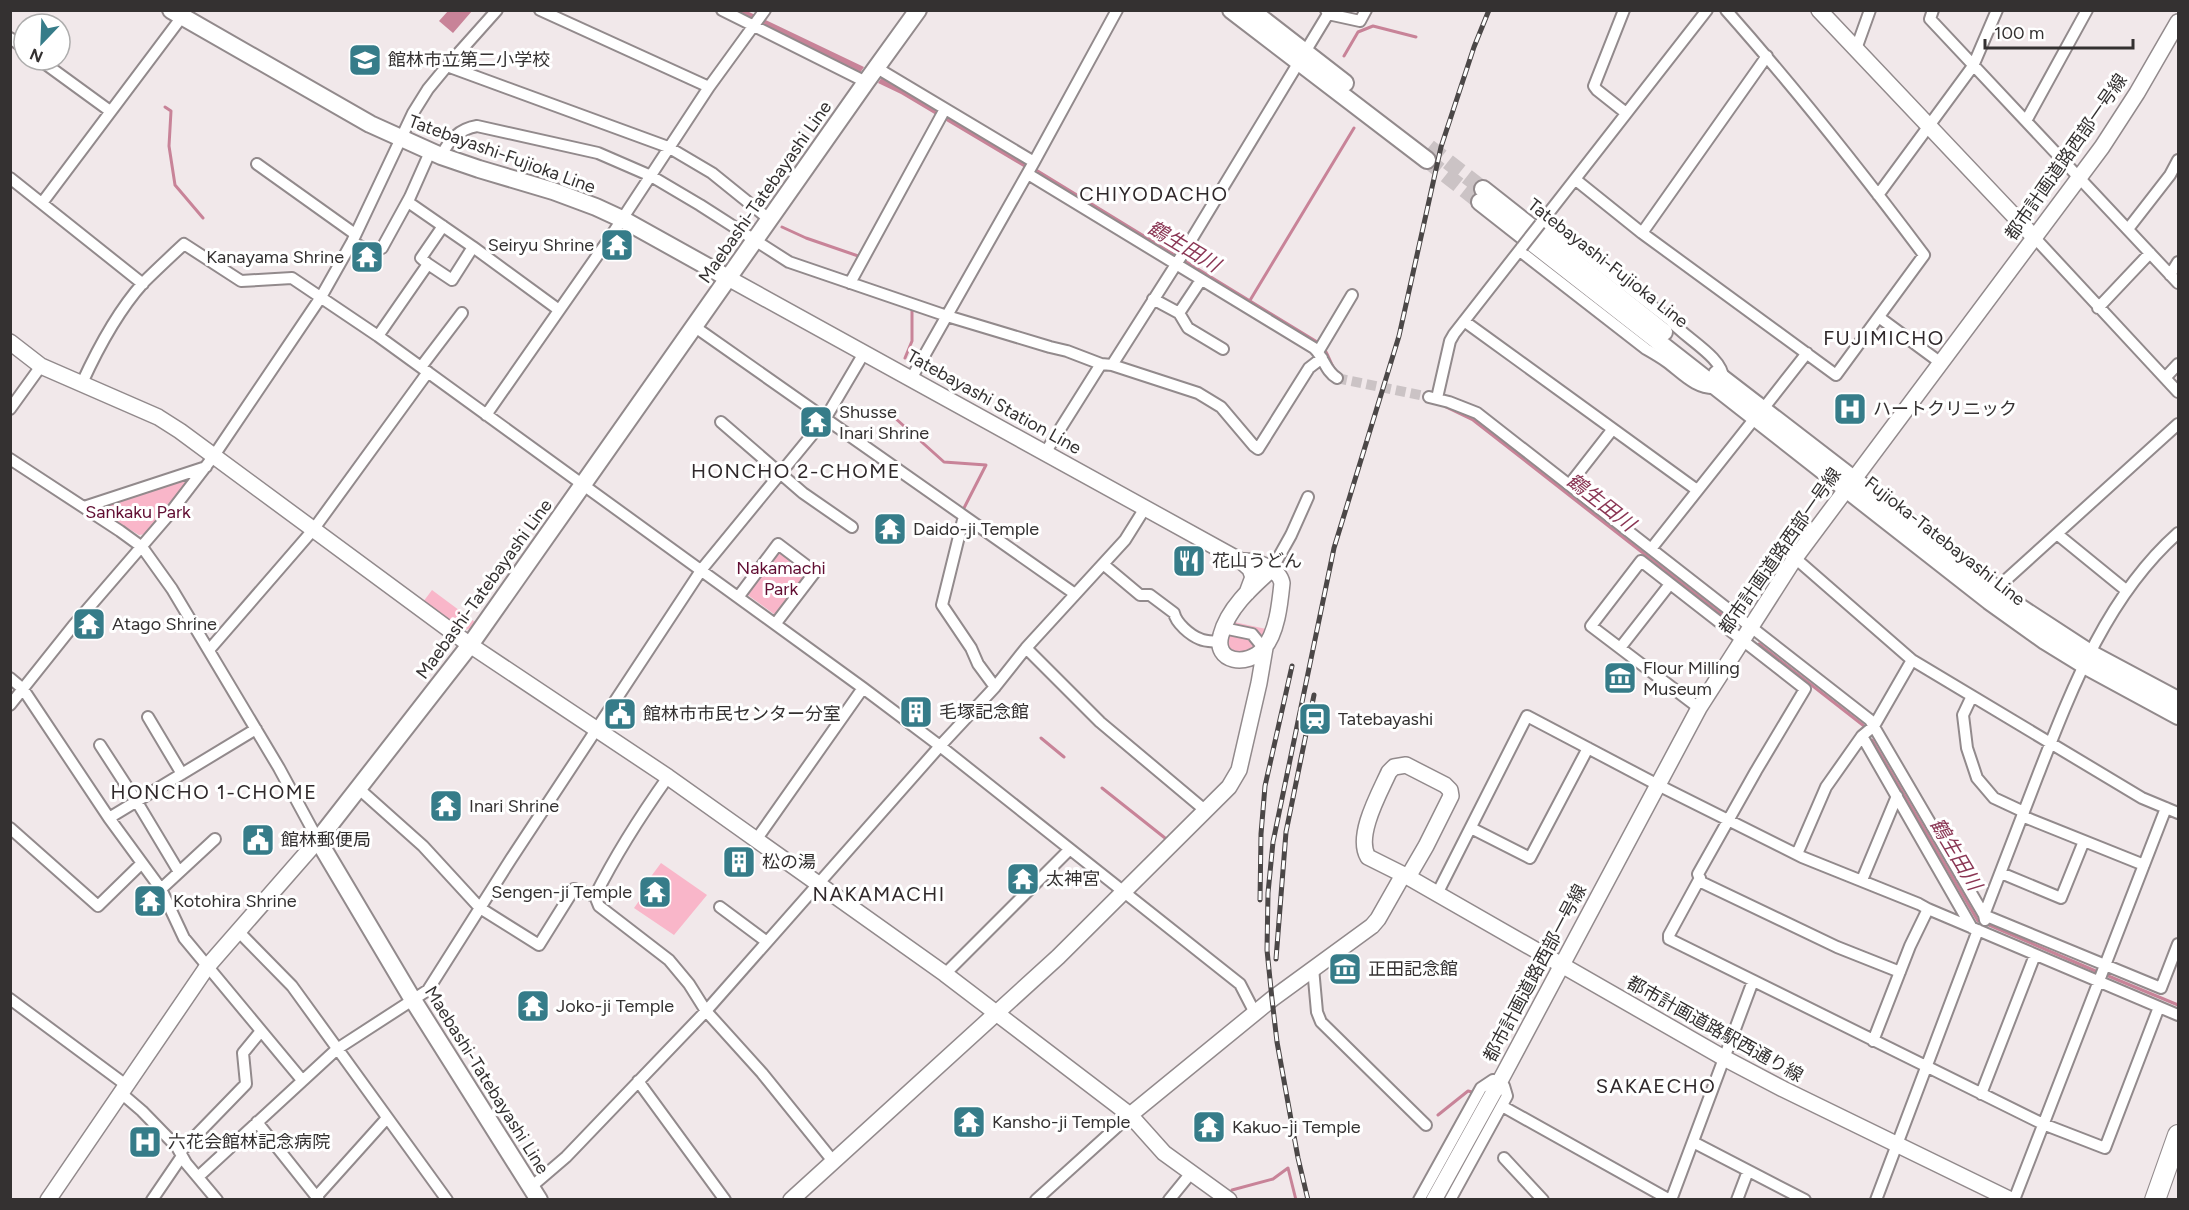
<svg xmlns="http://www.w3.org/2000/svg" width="2189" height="1210" font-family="Figtree,'Noto Sans JP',sans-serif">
<rect width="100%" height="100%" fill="#f1e8ea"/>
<!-- green -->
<path fill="#f9b6c9" d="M184,479l3,5 -41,50 -7,1 -45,-27z
M777,550l34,22 -33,45 -33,-24z
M432,590l43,32 -6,7 -7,2 -39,-29z
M1234,622l32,7 -5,16 -21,9 -12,-7 -2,-8z
M661,863l46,32 -33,40 -40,-27 10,-14 -3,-4z"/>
<!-- water -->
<path fill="#c88398" d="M448,11v-1l24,1 -19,22 -14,-12z
M730,11h17l117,56 -4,6z
M882,77l21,10 417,255c11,9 10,22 20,31l-1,3 -14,-19 -268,-170 -156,-93 -23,-11z"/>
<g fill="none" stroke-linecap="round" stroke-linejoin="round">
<!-- stream -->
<path stroke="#c88398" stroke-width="3" d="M1344,56l14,-24 15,-6 43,11
M165,107l6,4 -2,35 6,39 28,33
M782,227l24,11 55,19
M1249,302l105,-174
M905,358l7,-17v-31
M1446,407l27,13 262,205
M885,409l59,53 42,3 -23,45
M1759,644l105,82
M1041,738l23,19
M1872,740l106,181
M1102,788l63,50
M1989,925l109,47
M2106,975l72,30
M1438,1115l30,-24 4,1
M1232,1190l41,-11 15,-11 8,32"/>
<!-- street-tunnel -->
<path stroke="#cbc3c5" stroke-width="10" stroke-dasharray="10 5" stroke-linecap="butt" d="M1337,378l92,19"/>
<!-- primary-tunnel -->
<path stroke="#cbc3c5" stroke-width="16" stroke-dasharray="16 8" stroke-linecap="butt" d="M1429,147l54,42
M1427,160l53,42"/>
<!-- street casing -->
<g stroke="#928a8c" stroke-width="14">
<path id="street" d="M540,10l169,77
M722,10l144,72
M1326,10l2,4 32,7 6,-11
M1624,10l-30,76 3,4 29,23
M1933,10l-3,9 248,264
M10,38l14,10
M1856,49l14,-39
M40,60l70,51
M447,66l221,81 44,26 57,46
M877,68l157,94
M2026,121l61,-111
M441,156c8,-16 18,-27 36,-30l121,27 53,23 49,29 89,57 158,54 103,31 17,4 34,13 11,1 86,28 23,14 33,39 4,3 51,-81 13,-10
M257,164l98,70
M1028,174l286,174c10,9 11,23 23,30
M10,178l133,106
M1576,180l66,53 194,142 88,-120c-63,-84 -128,-166 -198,-245
M1878,195l95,-129 24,-56
M408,202l65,45 86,63
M42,203l142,-189
M1543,221l127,99c13,17 53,37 53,58
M1540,224l167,-214
M2128,229l42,-54 8,-15
M1642,233l125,-177
M2034,237l144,155
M352,242l19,10 11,-4 28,-51 20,-45
M1520,251l126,98c7,4 14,8 21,13 15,11 29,28 50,26
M428,264l-7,-6 22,-32
M2170,275l8,-13
M850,283l95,-174
M1153,299l26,14 9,15 35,21
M2098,308l52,-55
M1179,313l22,-33
M1880,318l61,45
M1464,321l233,169
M695,327l269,189 -22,89 29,43 7,16 17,23
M378,336l50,-72 24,16 21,-33
M1318,352l34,-57
M1112,365l70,-110 146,-241
M421,367l41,-54
M2165,378l13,-14
M911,379l123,-217 83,-152
M82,383c16,-35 35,-71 61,-100 13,-13 27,-26 41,-39l57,37 51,-3 86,58 485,352 77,58 300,238 15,29
M1429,397l20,5 28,11 393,307 114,195 177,73 17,-44
M1437,398l13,-57 4,-7 68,-87
M10,409l31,-43
M1763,409l44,-56
M486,415l125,-179 98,-149 56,-77
M721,422l82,71 49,34
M1045,453l56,-89
M10,459l110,72 22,16 30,42 107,179 39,72
M1569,485l43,-55
M84,507l122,-40
M964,516l111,78
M2057,534l70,57
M1651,549l104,-131
M1795,558l117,102 230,138 36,15
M1103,564l37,31h10l24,18c2,10 16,22 26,26 6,3 14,2 20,3
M1272,569l19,-34 17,-38
M1998,590l10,-12 170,-154
M739,596l39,-52 37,28 -39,51
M1228,629l24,5 9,11
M1026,648l74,74 106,89
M1620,648l50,-64
M209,650l104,-120 115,-158
M1912,660l-38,66 -12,10 110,192
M10,678l13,11 86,129 52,71 23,49 118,142
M1972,696l-9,19 4,33 10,30 17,20 30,14
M10,705l63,-79 94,-109 46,-60 108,-160 31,-55 61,-129 15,-24 19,-23 50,-56
M1699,708l-108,-82 50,-65 164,128 -49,82 -58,103 3,8 136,65 63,25
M148,717l34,57
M100,745l37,57 42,70
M668,777c-27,38 -52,77 -73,119l4,10 70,54 20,24 17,27 56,62 71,88
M358,788l65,58 57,62 59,37 35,-56 21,7
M2022,816l122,49
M109,818l147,-89
M10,828l88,78 43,-42
M1471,828l59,30 58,-110
M756,840l107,-152
M1797,854l29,-67 36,-51
M2001,873l60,25 23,-57
M1700,878l-31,57v4l374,185 62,24 54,-141
M1862,880l35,-84
M161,889l54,-50
M1437,894l90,-178 131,69 144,72 117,47 9,5 250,106
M720,907l47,35
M1985,920l-1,-5c18,-47 36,-94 54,-140 34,-87 69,-179 140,-242
M238,931l54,55 155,214
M1313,968l4,44 4,10 105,103
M945,974l124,-124
M10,999l116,86
M1873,1041l37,-95 18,-37
M638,1081l87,119
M121,1093l21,18 35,36 9,16 31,37
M1981,1094l54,-139
M1502,1106l168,94
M257,1122l62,78
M1693,1142l112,58
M180,1152l66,-68 -3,-31 18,-22
M1504,1158l39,42
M198,1177l139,-128 91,-59 83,-131 191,-290 123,-150 39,-66
M531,1187l35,-30 140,-146 234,-265 55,-59 31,-39 99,-108 20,-32
M317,1196l70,-78
M152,1200l30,-44
M1036,1200l94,-85
M1169,1200l22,-27
M1419,1200l62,-112 12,-8 7,1 4,5 3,10 -57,104
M1671,1200l82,-219
M1737,1200l11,-29
M1876,1200l102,-270
M2014,1200l152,-392"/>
</g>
<!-- secondary casing -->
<g stroke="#928a8c" stroke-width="18">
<path id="secondary" d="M1819,10l215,227
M728,278l513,283 9,8 3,8 -6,16
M10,342l31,24 117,51 22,14 290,214 198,132 277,197 185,141 34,38 65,47
M1241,561c14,-1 38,7 41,22 -2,20 -5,51 -19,66 -15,18 -50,14 -42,-14 7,-27 31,-48 51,-66
M1408,877l18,-31 25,-50 -1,-6 -5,-5 -39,-20 -12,2 -5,5c-9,20 -34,64 -21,85l40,20 316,181 59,31 228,111
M1130,1115l142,-116 100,-73 6,-7 25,-44
M48,1200l159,-233 111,-127
M791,1200l267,-243 171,-170 10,-17 20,-87 6,-35
M1434,1200l66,-119 199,-373 96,-150 307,-411 35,-54 41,-71"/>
</g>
<!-- primary casing -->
<g stroke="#928a8c" stroke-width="20">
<path id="primary" d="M171,10l199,114 71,32 38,13 74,22 43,16 26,12 106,59
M1231,10l196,150
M1251,10l94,73
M1483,189l181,143
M1480,202l509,399 56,40 39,24 94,51
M1717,374l304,234 69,45 88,47
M539,1200l-126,-200 -95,-160 152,-195 396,-563 52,-72"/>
</g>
<!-- highway casing -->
<g stroke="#928a8c" stroke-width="22">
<path id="highway" d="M2155,1200l23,-65"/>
</g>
<!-- street -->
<use href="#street" stroke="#fff" stroke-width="10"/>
<!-- secondary -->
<use href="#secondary" stroke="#fff" stroke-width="15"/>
<!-- primary -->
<use href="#primary" stroke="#fff" stroke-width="16"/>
<!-- highway -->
<use href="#highway" stroke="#fff" stroke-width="20"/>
<!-- rail casing -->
<g stroke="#4b4747" stroke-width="5">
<path id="rail" d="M1260,900l1,-66 4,-48 27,-120
M1276,959l10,-127 28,-137
M1308,1200l-10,-42 -21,-116 -5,-43 -5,-49 1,-57 5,-51 61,-294 65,-212 42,-189 33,-100 15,-37"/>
</g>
<!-- rail -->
<use href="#rail" stroke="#fff" stroke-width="3" stroke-dasharray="9" stroke-linecap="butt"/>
<!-- street-bridge casing -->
<g stroke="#928a8c" stroke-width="14" stroke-linecap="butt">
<path id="street-bridge" d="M1522,247l18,-23"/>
</g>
<!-- street-bridge -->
<use href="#street-bridge" stroke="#fff" stroke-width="10"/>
</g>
<!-- icons -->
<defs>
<g id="school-square" transform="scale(1.725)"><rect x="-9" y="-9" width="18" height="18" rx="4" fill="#367c89" stroke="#fff"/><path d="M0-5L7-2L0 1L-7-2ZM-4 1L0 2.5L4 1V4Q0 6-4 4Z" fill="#fff"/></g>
<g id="temple-square" transform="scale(1.725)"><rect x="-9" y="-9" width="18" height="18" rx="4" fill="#367c89" stroke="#fff"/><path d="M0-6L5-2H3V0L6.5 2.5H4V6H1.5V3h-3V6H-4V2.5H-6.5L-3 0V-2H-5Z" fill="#fff"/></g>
<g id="hospital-square" transform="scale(1.725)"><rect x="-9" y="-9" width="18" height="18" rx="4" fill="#367c89" stroke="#fff"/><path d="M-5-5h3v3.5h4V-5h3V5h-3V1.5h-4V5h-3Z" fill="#fff"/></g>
<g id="restaurant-square" transform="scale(1.725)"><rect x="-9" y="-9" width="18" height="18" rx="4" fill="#367c89" stroke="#fff"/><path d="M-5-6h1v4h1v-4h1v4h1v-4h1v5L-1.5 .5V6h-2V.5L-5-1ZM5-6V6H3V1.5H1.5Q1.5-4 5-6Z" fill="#fff"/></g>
<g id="museum-square" transform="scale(1.725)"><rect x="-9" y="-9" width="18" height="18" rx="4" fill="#367c89" stroke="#fff"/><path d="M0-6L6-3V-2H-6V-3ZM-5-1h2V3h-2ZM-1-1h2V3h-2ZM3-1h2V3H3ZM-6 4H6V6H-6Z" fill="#fff"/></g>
<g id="building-square" transform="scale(1.725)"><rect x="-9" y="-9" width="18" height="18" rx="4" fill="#367c89" stroke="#fff"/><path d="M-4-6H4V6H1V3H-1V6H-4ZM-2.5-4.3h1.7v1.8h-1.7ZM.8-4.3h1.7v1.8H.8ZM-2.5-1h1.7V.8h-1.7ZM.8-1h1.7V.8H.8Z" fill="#fff"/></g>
<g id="civic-square" transform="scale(1.725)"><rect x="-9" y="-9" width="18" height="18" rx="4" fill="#367c89" stroke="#fff"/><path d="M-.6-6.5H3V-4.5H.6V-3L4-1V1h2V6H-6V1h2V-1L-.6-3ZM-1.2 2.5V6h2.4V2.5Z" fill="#fff"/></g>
<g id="station-square" transform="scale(1.725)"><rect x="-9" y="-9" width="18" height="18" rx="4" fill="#367c89" stroke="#fff"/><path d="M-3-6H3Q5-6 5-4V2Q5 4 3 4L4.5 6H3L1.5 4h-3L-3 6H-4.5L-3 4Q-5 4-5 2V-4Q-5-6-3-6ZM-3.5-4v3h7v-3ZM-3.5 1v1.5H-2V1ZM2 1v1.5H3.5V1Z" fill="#fff"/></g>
</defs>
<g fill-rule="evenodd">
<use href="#school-square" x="365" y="60"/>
<use href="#temple-square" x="617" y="245"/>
<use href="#temple-square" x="367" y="257"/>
<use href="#hospital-square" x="1850" y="409"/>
<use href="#temple-square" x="816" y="422"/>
<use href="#temple-square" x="890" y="529"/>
<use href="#restaurant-square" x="1189" y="561"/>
<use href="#temple-square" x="89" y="624"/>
<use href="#museum-square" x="1620" y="678"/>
<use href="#building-square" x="916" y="712"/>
<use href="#civic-square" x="620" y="714"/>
<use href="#station-square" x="1315" y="719"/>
<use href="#temple-square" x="446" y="806"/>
<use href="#civic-square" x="258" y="840"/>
<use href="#building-square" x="739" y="862"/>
<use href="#temple-square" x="1023" y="879"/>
<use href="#temple-square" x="655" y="892"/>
<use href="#temple-square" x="150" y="901"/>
<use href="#museum-square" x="1345" y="969"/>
<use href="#temple-square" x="533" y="1006"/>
<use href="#temple-square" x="969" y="1122"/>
<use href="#temple-square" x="1209" y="1127"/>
<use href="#hospital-square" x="145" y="1142"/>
</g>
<g text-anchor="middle" stroke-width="6" stroke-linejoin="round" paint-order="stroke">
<!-- poi labels -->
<g font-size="18" fill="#343131" stroke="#fff" text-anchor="start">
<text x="388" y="66">館林市立第二小学校</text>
<text x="594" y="251" text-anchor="end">Seiryu Shrine</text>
<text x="344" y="263" text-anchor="end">Kanayama Shrine</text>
<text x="1873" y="415">ハートクリニック</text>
<text x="839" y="418">Shusse<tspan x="839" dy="21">Inari Shrine</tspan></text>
<text x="913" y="535">Daido-ji Temple</text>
<text x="1212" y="567">花山うどん</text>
<text x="112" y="630">Atago Shrine</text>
<text x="1643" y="674">Flour Milling<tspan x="1643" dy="21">Museum</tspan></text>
<text x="939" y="718">毛塚記念館</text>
<text x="643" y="720">館林市市民センター分室</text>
<text x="1338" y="725">Tatebayashi</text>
<text x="469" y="812">Inari Shrine</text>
<text x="281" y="846">館林郵便局</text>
<text x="762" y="868">松の湯</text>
<text x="1046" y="885">太神宮</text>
<text x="632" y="898" text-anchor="end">Sengen-ji Temple</text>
<text x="173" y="907">Kotohira Shrine</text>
<text x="1368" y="975">正田記念館</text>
<text x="556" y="1012">Joko-ji Temple</text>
<text x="992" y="1128">Kansho-ji Temple</text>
<text x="1232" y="1133">Kakuo-ji Temple</text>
<text x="168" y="1148">六花会館林記念病院</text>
</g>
<!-- street labels -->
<g font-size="18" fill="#343131" stroke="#fff">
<text transform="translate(502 154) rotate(20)" y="6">Tatebayashi-Fujioka Line</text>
<text transform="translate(2066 157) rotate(-55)" y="6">都市計画道路西部一号線</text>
<text transform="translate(765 192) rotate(-55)" y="6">Maebashi-Tatebayashi Line</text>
<text transform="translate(1608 263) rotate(38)" y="6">Tatebayashi-Fujioka Line</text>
<text transform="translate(994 402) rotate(29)" y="6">Tatebayashi Station Line</text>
<text transform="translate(1945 541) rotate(38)" y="6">Fujioka-Tatebayashi Line</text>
<text transform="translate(1780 551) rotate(-55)" y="6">都市計画道路西部一号線</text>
<text transform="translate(484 589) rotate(-54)" y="6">Maebashi-Tatebayashi Line</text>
<text transform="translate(1535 973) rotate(-62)" y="6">都市計画道路西部一号線</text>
<text transform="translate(1715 1029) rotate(29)" y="6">都市計画道路駅西通り線</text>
<text transform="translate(487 1080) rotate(58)" y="6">Maebashi-Tatebayashi Line</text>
</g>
<!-- park labels -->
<g font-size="18" fill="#610d32" stroke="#fff">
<text x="138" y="518">Sankaku Park</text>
<text x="781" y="574">Nakamachi<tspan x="781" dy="21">Park</tspan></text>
</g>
<!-- neighbourhood labels -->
<g font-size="20" letter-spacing="1.5" fill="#2f282a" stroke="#fff">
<text x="1154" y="201">CHIYODACHO</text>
<text x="1884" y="345">FUJIMICHO</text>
<text x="796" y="478">HONCHO 2-CHOME</text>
<text x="214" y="799">HONCHO 1-CHOME</text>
<text x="879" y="901">NAKAMACHI</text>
<text x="1656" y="1093">SAKAECHO</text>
</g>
<!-- water labels -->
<g font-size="20" font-style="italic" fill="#8a3654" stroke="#fff">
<text transform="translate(1184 246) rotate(31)" y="7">鶴生田川</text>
<text transform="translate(1601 502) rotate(38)" y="7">鶴生田川</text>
<text transform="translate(1956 854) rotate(59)" y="7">鶴生田川</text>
</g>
</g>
<!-- border -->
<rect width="2189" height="1210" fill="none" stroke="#343131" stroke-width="24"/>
<!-- north arrow -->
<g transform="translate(42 42) rotate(203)"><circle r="28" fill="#ffffff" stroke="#aeadad" stroke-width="1.5"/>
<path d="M0-4.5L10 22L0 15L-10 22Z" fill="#367c89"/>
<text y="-9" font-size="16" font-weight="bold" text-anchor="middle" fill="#343131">N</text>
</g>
<!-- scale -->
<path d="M1985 39v9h148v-9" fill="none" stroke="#343131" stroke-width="3"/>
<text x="1994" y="39" font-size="18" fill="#343131" stroke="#ffffff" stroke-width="4.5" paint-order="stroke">100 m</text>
</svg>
